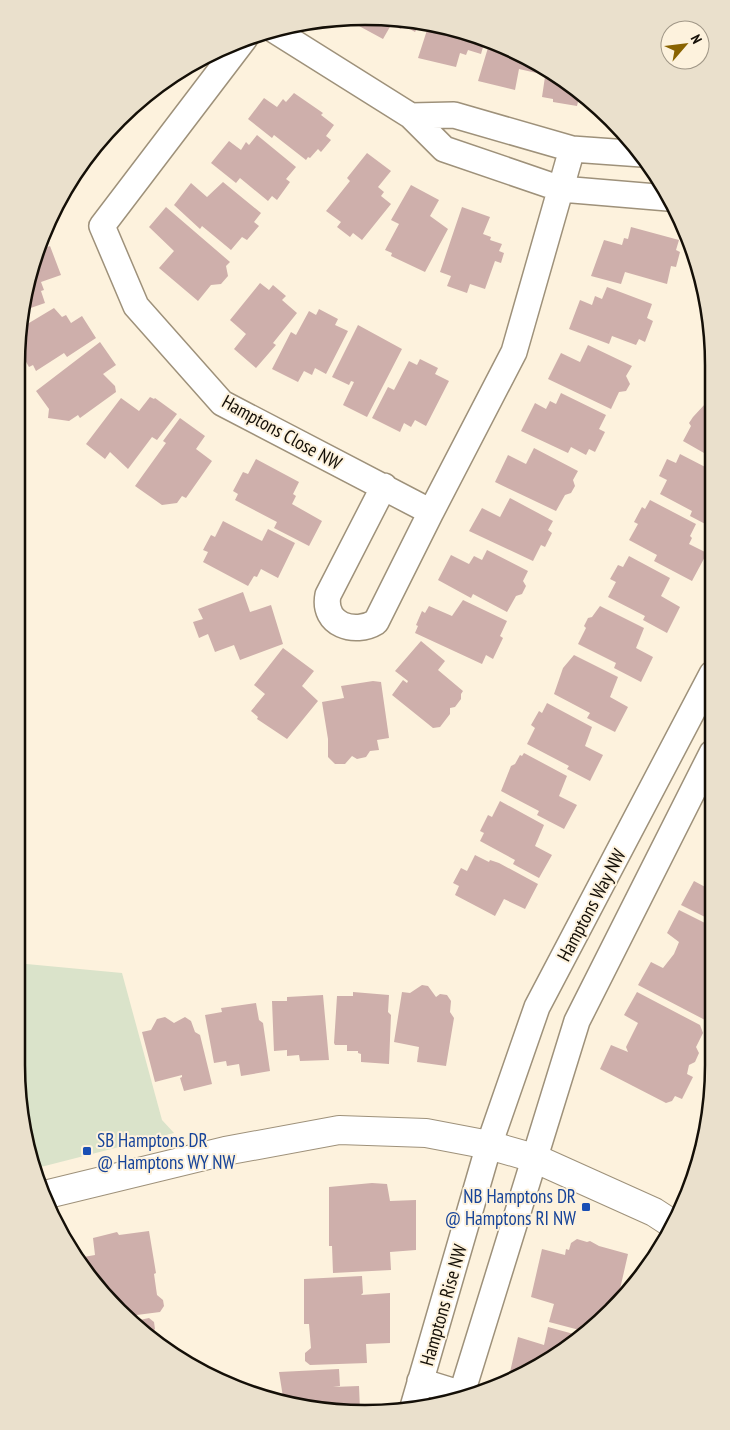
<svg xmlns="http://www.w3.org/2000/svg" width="730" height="1430" font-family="'PT Sans Narrow',sans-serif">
<rect width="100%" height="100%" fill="#fdf2dd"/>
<!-- green -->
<path fill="#dae3ca" d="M16,963l106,10 40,147 12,13 -141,36 -17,-104z"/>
<!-- building -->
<path fill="#ceafab" d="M388,17l33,5 -6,10 -12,-7 -2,4 -10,-4 -8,14 -24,-13 4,-8z
M442,26l14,2 29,12 -4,14 -13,-4 -2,5 -6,-2 -4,14 -38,-9 10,-31 12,4z
M490,41l30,11 22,16 -1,6 -22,-5 -4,21 -37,-9z
M546,70l34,23 -3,13 -24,-4v-3l-11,-2z
M294,93l29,20 -2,2 13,10 -8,11 5,4 -10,12 -3,-3 -8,9 -2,-1 -2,3 -32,-25 -2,3 -24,-19 16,-21 13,9 6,-8 3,3z
M143,98l-14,17 -3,-2 9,-10z
M257,135l39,32 -10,12 4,3 -13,18 -5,-4 -4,5 -28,-23 -4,5 -25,-20 18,-22 12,9 5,-8 3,3z
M367,153l24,18 -13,16 6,5 -3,4 10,8 -29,36 -9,-7 -3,4 -13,-10 4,-5 -15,-11 24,-30 -3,-3z
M223,182l38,31 -7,9 5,4 -12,14 -5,-3 -11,13 -29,-24 -2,3 -26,-24 17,-22 16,14z
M411,185l28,15 -9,16 18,13 -23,43 -34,-16 1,-3 -7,-3 14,-26 -8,-4z
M166,207l64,55 -4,4 2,10 -7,8 -10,1 -13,16 -39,-33 15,-17 -25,-24z
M462,207l28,10 -7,17 8,3 -1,3 12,4 -3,7 5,2 -3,10 -6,-2 -10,28 -15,-5 -3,9 -20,-7 4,-10 -11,-4z
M47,226v17l-7,-1z
M631,227l48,13 -3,10 4,2 -4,15 -5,-1 -4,18 -42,-12 -4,12 -30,-8 13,-36 18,5 2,-7 4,1z
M50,246l11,29 -20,7 3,8 -3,1 4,12 -23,8 6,-36 9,-24z
M260,283l9,7 4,-5 13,11 -4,4 15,13 -24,30 3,2 -20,23 -22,-19 12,-15 -16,-14z
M607,287l45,17 -5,14 6,3 -8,21 -6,-3 -3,6 -24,-9 -3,8 -40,-15 11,-29 12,5 3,-9 7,3z
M54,308l8,9 4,-2 5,8 11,-7 14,22 -29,19 -3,-4 -28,18 -3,-6 -4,2 -11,-19 4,-2 -5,-6 2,-11z
M319,309l19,10 -3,6 13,6 -22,43 -11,-6 -3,7 -8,-4 -6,11 -26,-13 19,-37 5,3 13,-24 7,4z
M358,325l44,24 -35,68 -24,-12 11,-23 -3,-1 -2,4 -17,-8z
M100,342l16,23 -13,9 12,12 1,6 -36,26 -2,-3 -9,6 -21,-3 1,-9 -13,-18z
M588,345l44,21 -6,10 4,8 -4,7 -7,1 -8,17 -63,-30 13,-26 19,9z
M420,359l18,9 -3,6 14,7 -23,45 -11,-6 -4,7 -7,-4 -4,9 -28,-14 16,-31 6,3 15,-29 8,4z
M561,393l45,22 -7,14 6,3 -10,20 -6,-3 -3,6 -15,-8 -3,6 -47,-22 14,-28 11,6 4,-8 6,3z
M150,397l4,2 1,-1 22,16 -20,26 -5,-3 -24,32 -18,-17 -5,7 -19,-15 35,-46 18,13z
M705,404l6,3v50l-28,-16 8,-15 -2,-3 4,-6z
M180,418l25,18 -9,13 16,12 -26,37 -4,-2 -5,7 -15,2 -27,-19 31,-43 -3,-2z
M534,448l44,23 -5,9 2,6 -4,7 -6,2 -9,16 -61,-29 13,-27 18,9z
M680,454l31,16v57l-21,-11 2,-5 -32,-17 7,-14 -8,-4 8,-17 9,4z
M256,459l43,23 -6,12 3,2 -4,8 30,17 -13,25 -35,-18 3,-6 -42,-22 3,-6 -5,-3 10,-19 5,2z
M510,498l43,23 -5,9 4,3 -7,14 -4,-2 -8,16 -64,-30 13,-23 18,9z
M650,500l46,24 -6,12 2,2 -3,6 18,9 -15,28 -38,-20 3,-6 -28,-15 9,-16 -4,-2 8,-15 3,2z
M223,521l39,20 6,-12 27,14 -17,35 -17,-9 -4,8 -3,-1 -6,10 -45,-24 5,-10 -5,-2 8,-15 4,2z
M487,550l41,21 -5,10 3,5 -4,8 -6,2 -9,16 -34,-18 -2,4 -33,-18 13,-25 18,9 5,-8 8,4z
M629,556l41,22 -9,18 19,11 -13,26 -24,-13 2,-4 -37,-19 8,-15 -6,-3 8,-14 5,2z
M243,592l7,20 21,-7 12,39 -43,16 -6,-15 -19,7 -7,-18 -9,4 -6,-16 10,-3 -5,-10z
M463,600l44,21 -7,15 3,2 -10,21 -7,-4 -4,9 -67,-31 3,-7 -2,-1 6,-14 3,2 4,-7 23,10z
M600,606l44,22 -8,20 17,9 -12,25 -27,-14 2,-5 -38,-19 8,-16 -2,-2 4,-8 4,-1z
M421,641l24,20 -7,9 25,21 -2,3v5l-6,8 -5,1v6l-10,13 -7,1 -41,-33 11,-15 4,3 1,-2 -13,-10z
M283,648l31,23 -12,15 16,15 -31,38 -30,-20 1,-2 -7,-6 14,-17 -11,-9z
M574,655l44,22 -8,20 18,10 -13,25 -28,-14 3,-5 -36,-19 9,-26z
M373,681l8,1 8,56 -12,2 2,10 -9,1 -4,6 -9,2 -5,-3 -7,8h-10l-7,-7v-18l-6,-37 22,-4 -3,-12z
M547,703l45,24 -7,19 18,9 -13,26 -23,-12 2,-3 -42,-22 8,-16 -4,-3 8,-14 3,2z
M524,753l43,23 -8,20 18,9 -13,24 -27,-14 2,-4 -38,-20 10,-25 4,-2 5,-9 2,1z
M500,801l44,24 -9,21 17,9 -13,23 -26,-14 2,-4 -35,-19 4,-8 -4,-2 8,-16 4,2z
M475,855l14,7 1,-2 9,3 39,21 -13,25 -21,-10 -9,17 -40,-21 4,-9 -6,-3 8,-15 6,3z
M712,876v13l1,32 -32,-16 13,-24 15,8 2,-2 -3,-2z
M679,910l34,17v87l-8,6 -67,-35 13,-23 12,6 11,-14 5,-12 -12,-9z
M422,985l6,1 8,11 4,-3 7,1 4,6 -1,11 4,6 -8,48 -29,-4 2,-15 -25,-5 8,-50 8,1z
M353,992l36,3 -1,17 3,3 -2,49 -28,-2v-8l-3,-1v-2h-11v-6h-12l-1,-2 3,-47h16z
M637,992l63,33 3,8 -7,14 3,6 -4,9 -6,3 -2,9 6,3 -11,22 -7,-3 -3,5 -6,2 -66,-34 11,-24 17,7 -2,-5 12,-24 -14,-8z
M323,995l6,65 -29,1 -1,-6 -12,1v-6l-13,1 -2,-50h15v-4z
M256,1003l3,17 4,3 7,48 -29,5 -2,-12 -12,2 -1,-5 -12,2 -9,-48 17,-3 -1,-4z
M165,1017l9,6 11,-6 6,4 4,11 5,3 12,49 -28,7 -4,-13 2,-1v-2l-27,7 -13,-50 9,-2 6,-11z
M372,1183l15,1 3,17 26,-1v50l-26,2 1,18 -58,3 -1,-27h-3v-59z
M149,1231l7,42 -2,1 3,21 6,5 1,6 -4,6 -31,4 -41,-38 -10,-20 17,-3 -2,-17 24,-6 2,3z
M577,1239l10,3 3,-1 9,5 29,8 -10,44 -5,-2 -4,17 -22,19 -38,-10 5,-18 -23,-7 11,-48 23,6 1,-6 3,1 2,-7z
M362,1276l1,17 -2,2 29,-2v50l-24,1 1,19 -57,2 -5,-4v-8l6,-5 -2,-24h-5v-45z
M149,1318l5,4 1,7 -5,6 -15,-14z
M548,1327l33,9 -73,45 10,-44 26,8z
M339,1369l1,17 -7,1 26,-1 1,24 -80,-8v-5h3l-4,-25z"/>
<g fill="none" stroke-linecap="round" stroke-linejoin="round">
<!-- street casing -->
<g stroke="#9e917a" stroke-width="28">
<path id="street" d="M274,30l137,86 33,33 117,40 107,9
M245,38l-143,188 34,80 86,97 209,109 83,-160 58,-203
M411,116l43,-1 118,34 70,5
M384,486l-56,109c-6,30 27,40 48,27l55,-110
M420,1381l42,13
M461,1396l116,-375 135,-268
M413,1407l76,-262 48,-138 175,-333"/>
</g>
<!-- secondary casing -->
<g stroke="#9e917a" stroke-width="30">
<path id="secondary" d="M44,1195l181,-44 114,-21 87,3 63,12 45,13 120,54 20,13"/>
</g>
<!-- street -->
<use href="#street" stroke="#fff" stroke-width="25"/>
<!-- secondary -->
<use href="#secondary" stroke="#fff" stroke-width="28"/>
</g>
<!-- markers -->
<g fill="#1a4fb4" stroke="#fdf2dd" stroke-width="2">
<rect x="82" y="1146" width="10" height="10" rx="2.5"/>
<rect x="581" y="1202" width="10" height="10" rx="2.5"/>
</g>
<g text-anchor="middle" stroke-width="4" stroke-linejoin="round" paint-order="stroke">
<!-- street labels -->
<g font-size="19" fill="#140f07" stroke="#fdf2dd">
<text transform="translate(282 432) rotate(29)" y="7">Hamptons Close NW</text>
<text transform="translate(591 905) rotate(-62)" y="7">Hamptons Way NW</text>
<text transform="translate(443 1305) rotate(-74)" y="7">Hamptons Rise NW</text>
</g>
<!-- transit labels -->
<g font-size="19" fill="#164399" stroke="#fdf2dd" text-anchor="start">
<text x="97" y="1147">SB Hamptons DR<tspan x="97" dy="22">@ Hamptons WY NW</tspan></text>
<text x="576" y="1203" text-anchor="end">NB Hamptons DR<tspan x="576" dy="22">@ Hamptons RI NW</tspan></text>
</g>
</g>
<!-- crop -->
<path d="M0 0H730V1430H0ZM365 25H365A340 340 0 0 1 705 365V1065A340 340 0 0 1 365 1405H365A340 340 0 0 1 25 1065V365A340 340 0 0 1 365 25Z" fill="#eae0cc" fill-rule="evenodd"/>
<path fill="none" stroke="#140f07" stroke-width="2.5" d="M365 25H365A340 340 0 0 1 705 365V1065A340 340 0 0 1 365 1405H365A340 340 0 0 1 25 1065V365A340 340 0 0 1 365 25Z"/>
<!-- north arrow -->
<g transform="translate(685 45) rotate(62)"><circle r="24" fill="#fdf2dd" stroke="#a09787"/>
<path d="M0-4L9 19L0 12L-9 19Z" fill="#896301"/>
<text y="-8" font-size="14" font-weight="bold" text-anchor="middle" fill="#140f07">N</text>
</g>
</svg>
